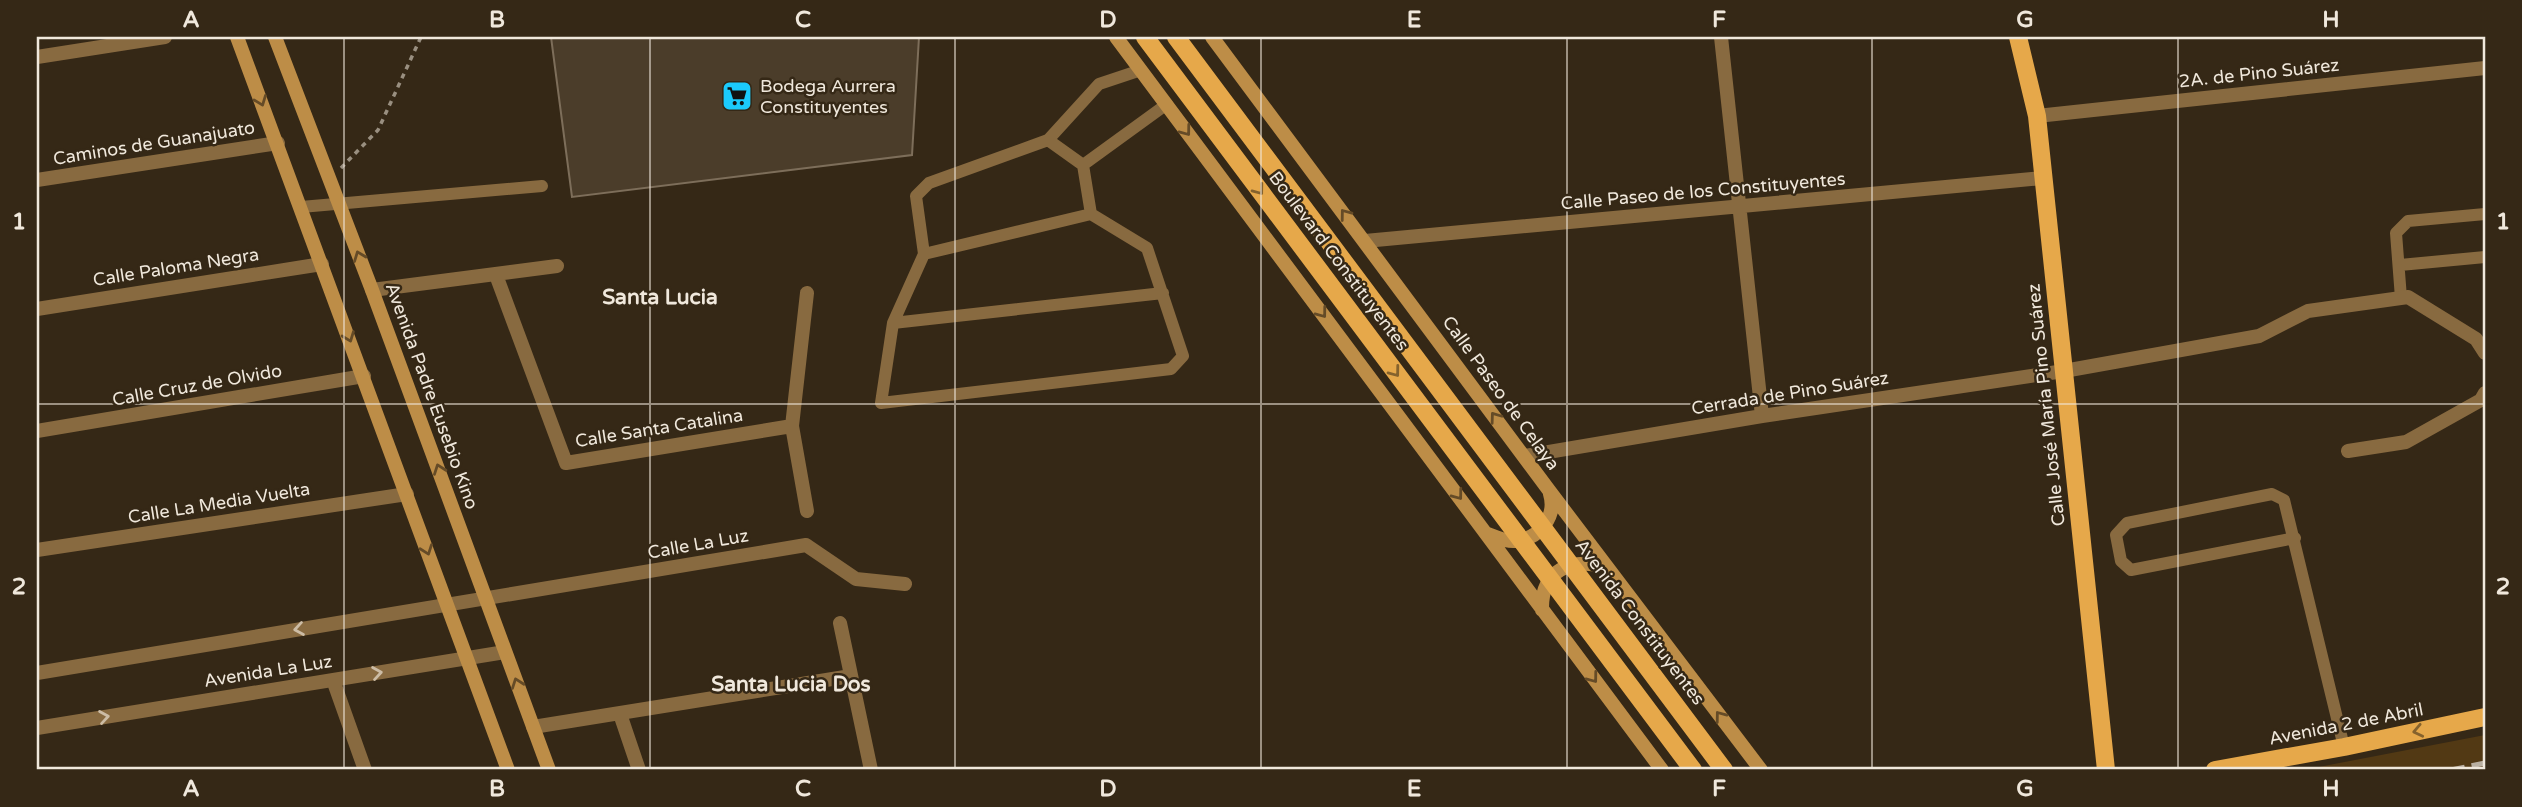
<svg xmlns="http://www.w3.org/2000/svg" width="2522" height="807" font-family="'Varela Round',sans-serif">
<rect width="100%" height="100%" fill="#352816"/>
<!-- green -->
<path fill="#523914" d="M2485,735v35h-182z"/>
<!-- building -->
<path fill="#4b3d2a" stroke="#7d6e5a" stroke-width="2" d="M551,37h368l-7,118 -340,42z"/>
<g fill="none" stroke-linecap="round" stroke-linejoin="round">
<!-- path -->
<path stroke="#998f80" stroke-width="3.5" stroke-dasharray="5 5" stroke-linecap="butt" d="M341,168l37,-38 43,-93"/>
<!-- lane -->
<path stroke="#886a40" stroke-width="12" d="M1048,140l35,25 8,49 56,34 36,108 -12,13 -290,34 12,-80 31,-69 -8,-58 13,-13 119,-43 51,-56 42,-14
M1083,165l84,-61
M301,207l241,-21
M924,254l167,-40
M2400,265l85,-8
M2401,298l-5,-65 12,-12 77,-7
M893,323l270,-30
M2295,538l-164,32 -10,-9 -5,-26 11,-12 145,-29 12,6 60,247"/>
<!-- street -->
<path stroke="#886a40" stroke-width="14" d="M1721,37l41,379
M37,57l128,-20
M2037,116l448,-48
M37,180l241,-37
M1365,241l678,-63
M496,275l70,188 226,-37
M372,290l185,-24
M37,309l285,-45
M37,431l327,-55
M2348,451l58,-9 75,-42 4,-7
M1524,456l238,-40 302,-45 195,-35 49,-25 100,-14 68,42 9,14
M807,511l-15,-85 15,-133
M37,550l370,-56
M840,623l31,147
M37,673l769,-128 50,34 49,5
M333,680l32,90
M620,714l19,56
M533,727l318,-51
M37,728l468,-76"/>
<!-- secondary -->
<path stroke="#bd8d47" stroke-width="14" d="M237,37l271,733
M275,37l97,253 177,480
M1116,37l546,733
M1212,37l336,452 213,281
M1488,534c8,3 18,8 27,7 24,-2 42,-24 35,-47
M1542,610c-1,-40 29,-53 64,-43"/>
<!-- primary -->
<path stroke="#e6a84a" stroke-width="18" d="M1145,37l548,733
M1176,37l548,733
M2018,37l19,79 69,654
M2215,770l129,-23 141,-30"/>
<!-- rail -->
<path stroke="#b9afa1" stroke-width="5" stroke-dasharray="14 7" stroke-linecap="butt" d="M2451,770l34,-7"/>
</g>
<!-- one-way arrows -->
<defs><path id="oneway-chevron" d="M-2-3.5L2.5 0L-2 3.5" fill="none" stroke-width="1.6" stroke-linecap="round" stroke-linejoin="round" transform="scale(1.75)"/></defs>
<g stroke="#654b27">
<use href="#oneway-chevron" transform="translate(261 101) rotate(69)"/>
<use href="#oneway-chevron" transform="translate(1186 131) rotate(53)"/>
<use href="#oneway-chevron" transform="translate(1345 214) rotate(-127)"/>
<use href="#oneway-chevron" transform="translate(359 256) rotate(-111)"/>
<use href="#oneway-chevron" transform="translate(1322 313) rotate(53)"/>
<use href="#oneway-chevron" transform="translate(349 337) rotate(69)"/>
<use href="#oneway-chevron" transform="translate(1495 417) rotate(-126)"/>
<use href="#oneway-chevron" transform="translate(439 469) rotate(-110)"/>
<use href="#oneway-chevron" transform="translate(1458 495) rotate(53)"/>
<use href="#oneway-chevron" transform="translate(427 550) rotate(70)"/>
<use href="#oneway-chevron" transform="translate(1593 678) rotate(53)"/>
<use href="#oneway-chevron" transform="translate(517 683) rotate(-110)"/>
<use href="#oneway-chevron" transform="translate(1720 716) rotate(-127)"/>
</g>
<g stroke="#85622d">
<use href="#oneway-chevron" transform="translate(1259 190) rotate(53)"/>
<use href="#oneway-chevron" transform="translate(1395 372) rotate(53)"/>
<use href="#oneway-chevron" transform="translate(2418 731) rotate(168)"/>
</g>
<g stroke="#ccbca5">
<use href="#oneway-chevron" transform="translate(299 629) rotate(171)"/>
<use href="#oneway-chevron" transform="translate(377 673) rotate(-9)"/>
<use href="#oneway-chevron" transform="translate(104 717) rotate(-9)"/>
</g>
<!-- grid -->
<path fill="none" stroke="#f0e8dc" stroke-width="2" stroke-opacity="0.55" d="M344,37v733M650,37v733M955,37v733M1261,37v733M1567,37v733M1872,37v733M2178,37v733M37,404h2448"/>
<!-- icons -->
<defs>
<g id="supermarket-square" transform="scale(1.575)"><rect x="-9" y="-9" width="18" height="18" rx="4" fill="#1bcafc" stroke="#352816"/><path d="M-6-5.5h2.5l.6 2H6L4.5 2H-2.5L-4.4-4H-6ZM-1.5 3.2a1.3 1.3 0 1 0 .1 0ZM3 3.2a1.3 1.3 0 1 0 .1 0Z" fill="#111"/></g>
</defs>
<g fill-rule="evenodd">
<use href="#supermarket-square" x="737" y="96"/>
</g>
<g text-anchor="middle" stroke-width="5" stroke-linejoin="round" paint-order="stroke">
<!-- street labels -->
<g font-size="18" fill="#f0e8dc" stroke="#352816">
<text transform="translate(2259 73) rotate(-6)" y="6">2A. de Pino Suárez</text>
<text transform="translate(154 143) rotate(-9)" y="6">Caminos de Guanajuato</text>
<text transform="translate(1703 191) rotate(-5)" y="6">Calle Paseo de los Constituyentes</text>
<text transform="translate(1339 261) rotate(53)" y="6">Boulevard Constituyentes</text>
<text transform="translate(176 267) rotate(-9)" y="6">Calle Paloma Negra</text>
<text transform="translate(197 385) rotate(-10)" y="6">Calle Cruz de Olvido</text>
<text transform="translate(1501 393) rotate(54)" y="6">Calle Paseo de Celaya</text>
<text transform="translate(1790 393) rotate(-9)" y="6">Cerrada de Pino Suárez</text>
<text transform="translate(432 396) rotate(70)" y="6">Avenida Padre Eusebio Kino</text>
<text transform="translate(2046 405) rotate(-96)" y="6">Calle José María Pino Suárez</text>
<text transform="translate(659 428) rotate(-9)" y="6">Calle Santa Catalina</text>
<text transform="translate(219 503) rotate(-9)" y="6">Calle La Media Vuelta</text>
<text transform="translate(698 544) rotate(-10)" y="6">Calle La Luz</text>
<text transform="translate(1640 622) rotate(53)" y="6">Avenida Constituyentes</text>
<text transform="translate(268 671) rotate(-9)" y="6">Avenida La Luz</text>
<text transform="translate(2346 724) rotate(-11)" y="6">Avenida 2 de Abril</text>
</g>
<!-- poi labels -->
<g font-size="18" fill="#f0e8dc" stroke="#352816" text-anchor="start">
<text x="760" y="92">Bodega Aurrera<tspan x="760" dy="21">Constituyentes</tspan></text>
</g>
<!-- quarter labels -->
<g font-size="21" font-weight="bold" fill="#f0e8dc" stroke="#352816">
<text x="660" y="304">Santa Lucia</text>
<text x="791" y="691">Santa Lucia Dos</text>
</g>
</g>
<!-- border -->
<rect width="2522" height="807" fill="none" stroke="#352816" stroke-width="77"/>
<rect x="38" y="38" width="2446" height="730" fill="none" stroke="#f0e8dc" stroke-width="2.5"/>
<g font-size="23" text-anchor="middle" font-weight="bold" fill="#f0e8dc">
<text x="191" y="27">A</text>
<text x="497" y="27">B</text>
<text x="803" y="27">C</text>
<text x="1108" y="27">D</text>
<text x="1414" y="27">E</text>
<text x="1719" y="27">F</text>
<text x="2025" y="27">G</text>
<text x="2331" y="27">H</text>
<text x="19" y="229">1</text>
<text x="2503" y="229">1</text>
<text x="19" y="594">2</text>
<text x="2503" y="594">2</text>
<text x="191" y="796">A</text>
<text x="497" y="796">B</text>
<text x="803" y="796">C</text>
<text x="1108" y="796">D</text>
<text x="1414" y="796">E</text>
<text x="1719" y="796">F</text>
<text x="2025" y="796">G</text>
<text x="2331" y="796">H</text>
</g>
</svg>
